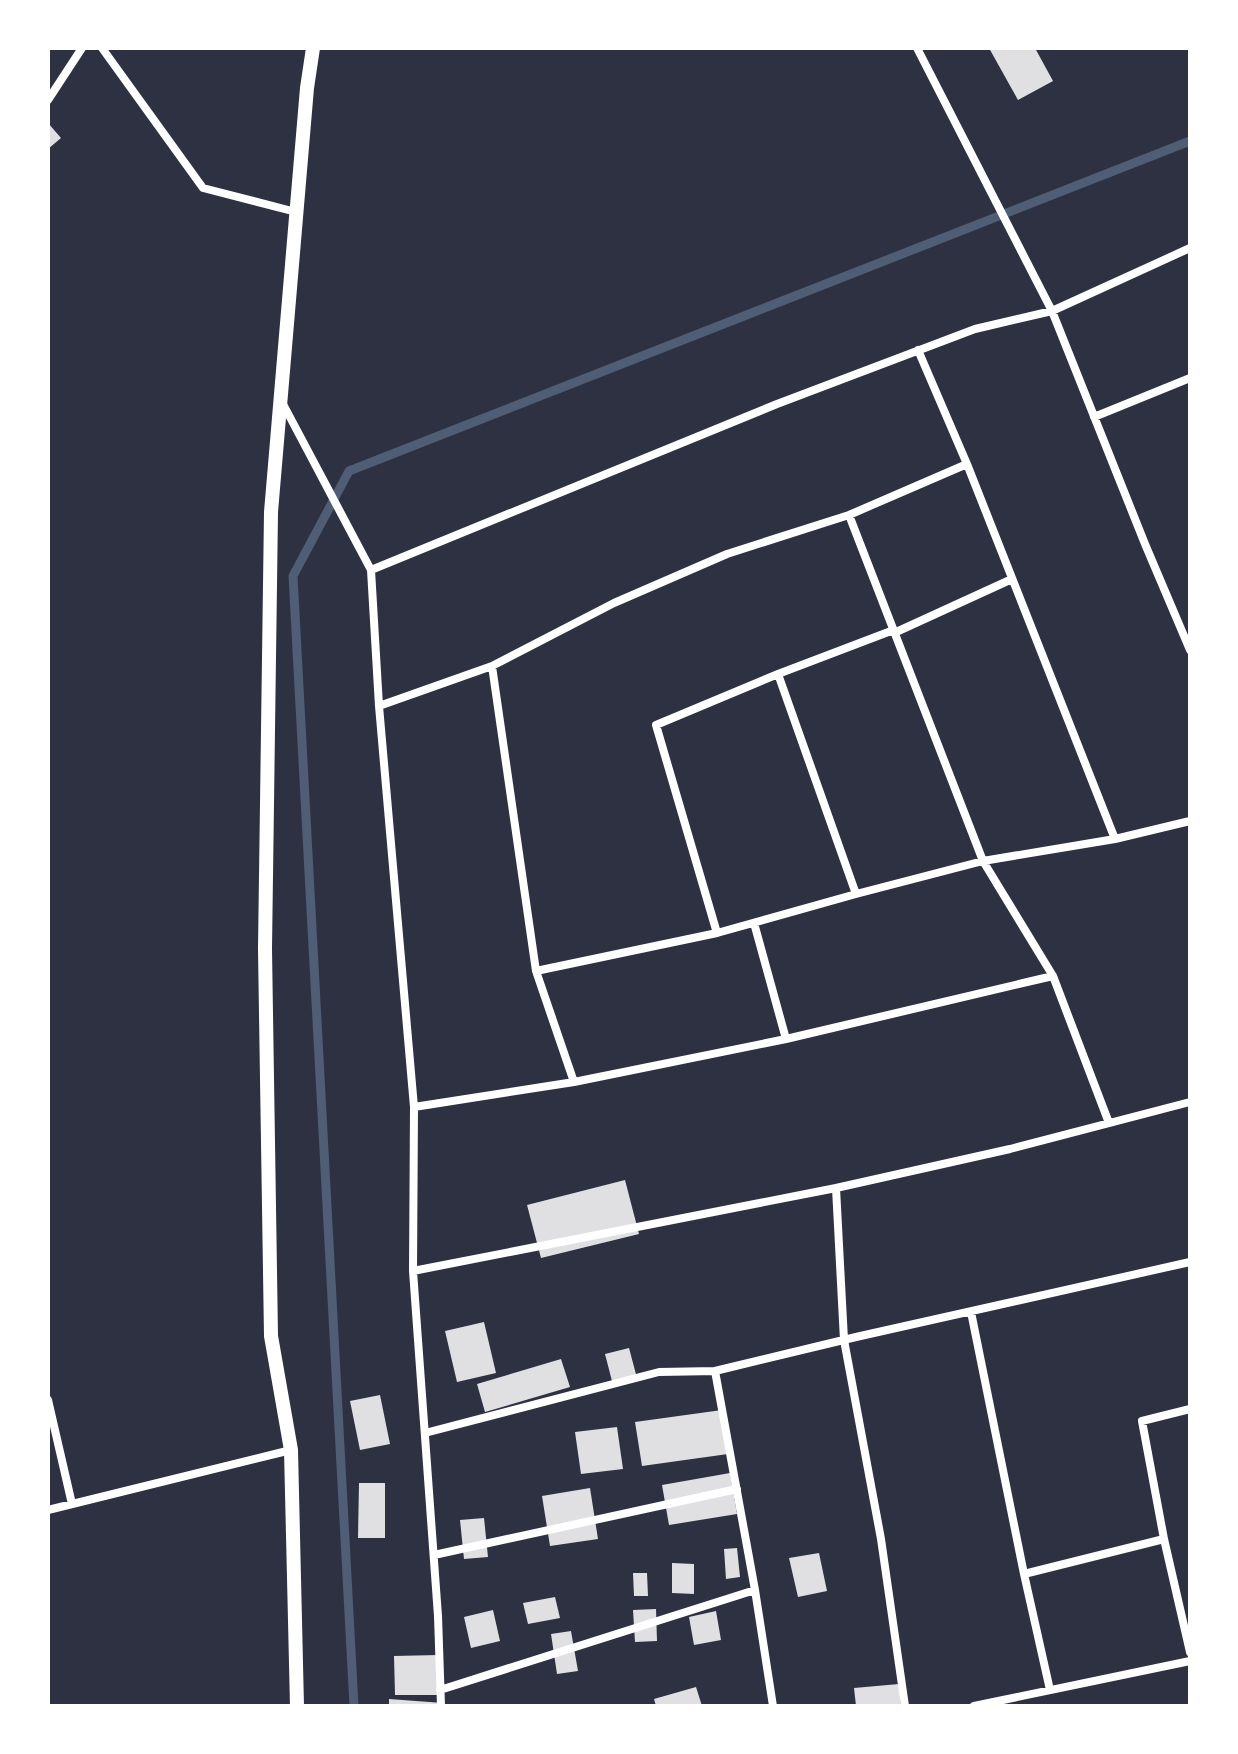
<svg xmlns="http://www.w3.org/2000/svg" width="1238" height="1754" font-family="'Playfair Display',serif">
<rect width="100%" height="100%" fill="#2d3142"/>
<g fill="none" stroke-linecap="round" stroke-linejoin="round">
<!-- stream -->
<path stroke="#4f5d75" stroke-width="9" d="M354,1706l-61,-1130 56,-105 841,-330"/>
</g>
<!-- building -->
<path fill="#e0e0e3" d="M989,48h46l18,33 -35,19z
M48,123l13,15 -13,11z
M625,1180l14,54 -98,24 -14,-53z
M484,1322l12,51 -39,9 -12,-51z
M629,1348l8,30 -24,7 -8,-31z
M561,1359l9,28 -85,25 -8,-28z
M380,1395l10,49 -30,6 -10,-49z
M722,1410l6,44 -86,12 -7,-44z
M617,1427l6,42 -42,5 -6,-42z
M730,1473l7,41 -68,11 -7,-40z
M359,1483h26v55h-27z
M590,1488l8,51 -48,7 -8,-50z
M484,1518l4,39 -24,2 -4,-39z
M737,1548l3,29 -14,2 -2,-30z
M819,1553l8,38 -29,6 -9,-39z
M672,1563l22,1v30l-22,-1z
M633,1573h14l1,23h-14z
M555,1597l5,21 -32,6 -5,-21z
M656,1609l1,32 -22,1 -2,-32z
M493,1610l7,31 -29,7 -7,-31z
M716,1611l5,29 -27,5 -5,-28z
M571,1631l7,40 -21,3 -6,-40z
M438,1655l1,40h-44l-1,-39z
M899,1684l2,22h-45l-2,-18z
M696,1687l6,19h-46l-2,-7z
M389,1699l54,4v3h-54z"/>
<g fill="none" stroke-linecap="round" stroke-linejoin="round">
<!-- minor -->
<path stroke="#fff" stroke-width="8" d="M102,48l101,140 93,24
M917,48l135,263 93,233 45,106
M48,100l34,-52
M283,404l88,166
M1094,417l96,-39
M967,464l148,375 75,-18
M849,515l134,346 132,-22
M492,666l44,305 181,-38
M778,674l113,-43 3,2 118,-54
M379,706l113,-40 122,-63 113,-49 122,-39 118,-51 -49,-114
M856,894l-139,39 -61,-208 122,-51 78,220 127,-33 70,115 56,147
M754,923l32,116
M536,971l38,111
M414,1107l160,-25 212,-43 267,-63
M413,1271l423,-83
M971,1312l53,262
M48,1400l24,104
M1190,1409l-48,12 22,118 26,113
M425,1433l234,-61 56,-1
M48,1510l243,-60
M434,1555l303,-66
M440,1690l315,-100
M1050,1690l-26,-116 140,-35
M441,1706l-3,-90 -25,-345 1,-164 -35,-401 -8,-136 406,-166 198,-75 77,-18 138,-63
M773,1706l-18,-116 -40,-219 141,-34 334,-75
M905,1706l-24,-167 -37,-199 -8,-152 174,-39 180,-47
M974,1706l216,-45"/>
<!-- tertiary -->
<path stroke="#fff" stroke-width="14" d="M297,1706l-6,-256 -20,-114 -6,-387 6,-437 36,-424 6,-40"/>
</g>
<!-- border -->
<rect width="1238" height="1754" fill="none" stroke="#ffffff" stroke-width="100"/>
</svg>
